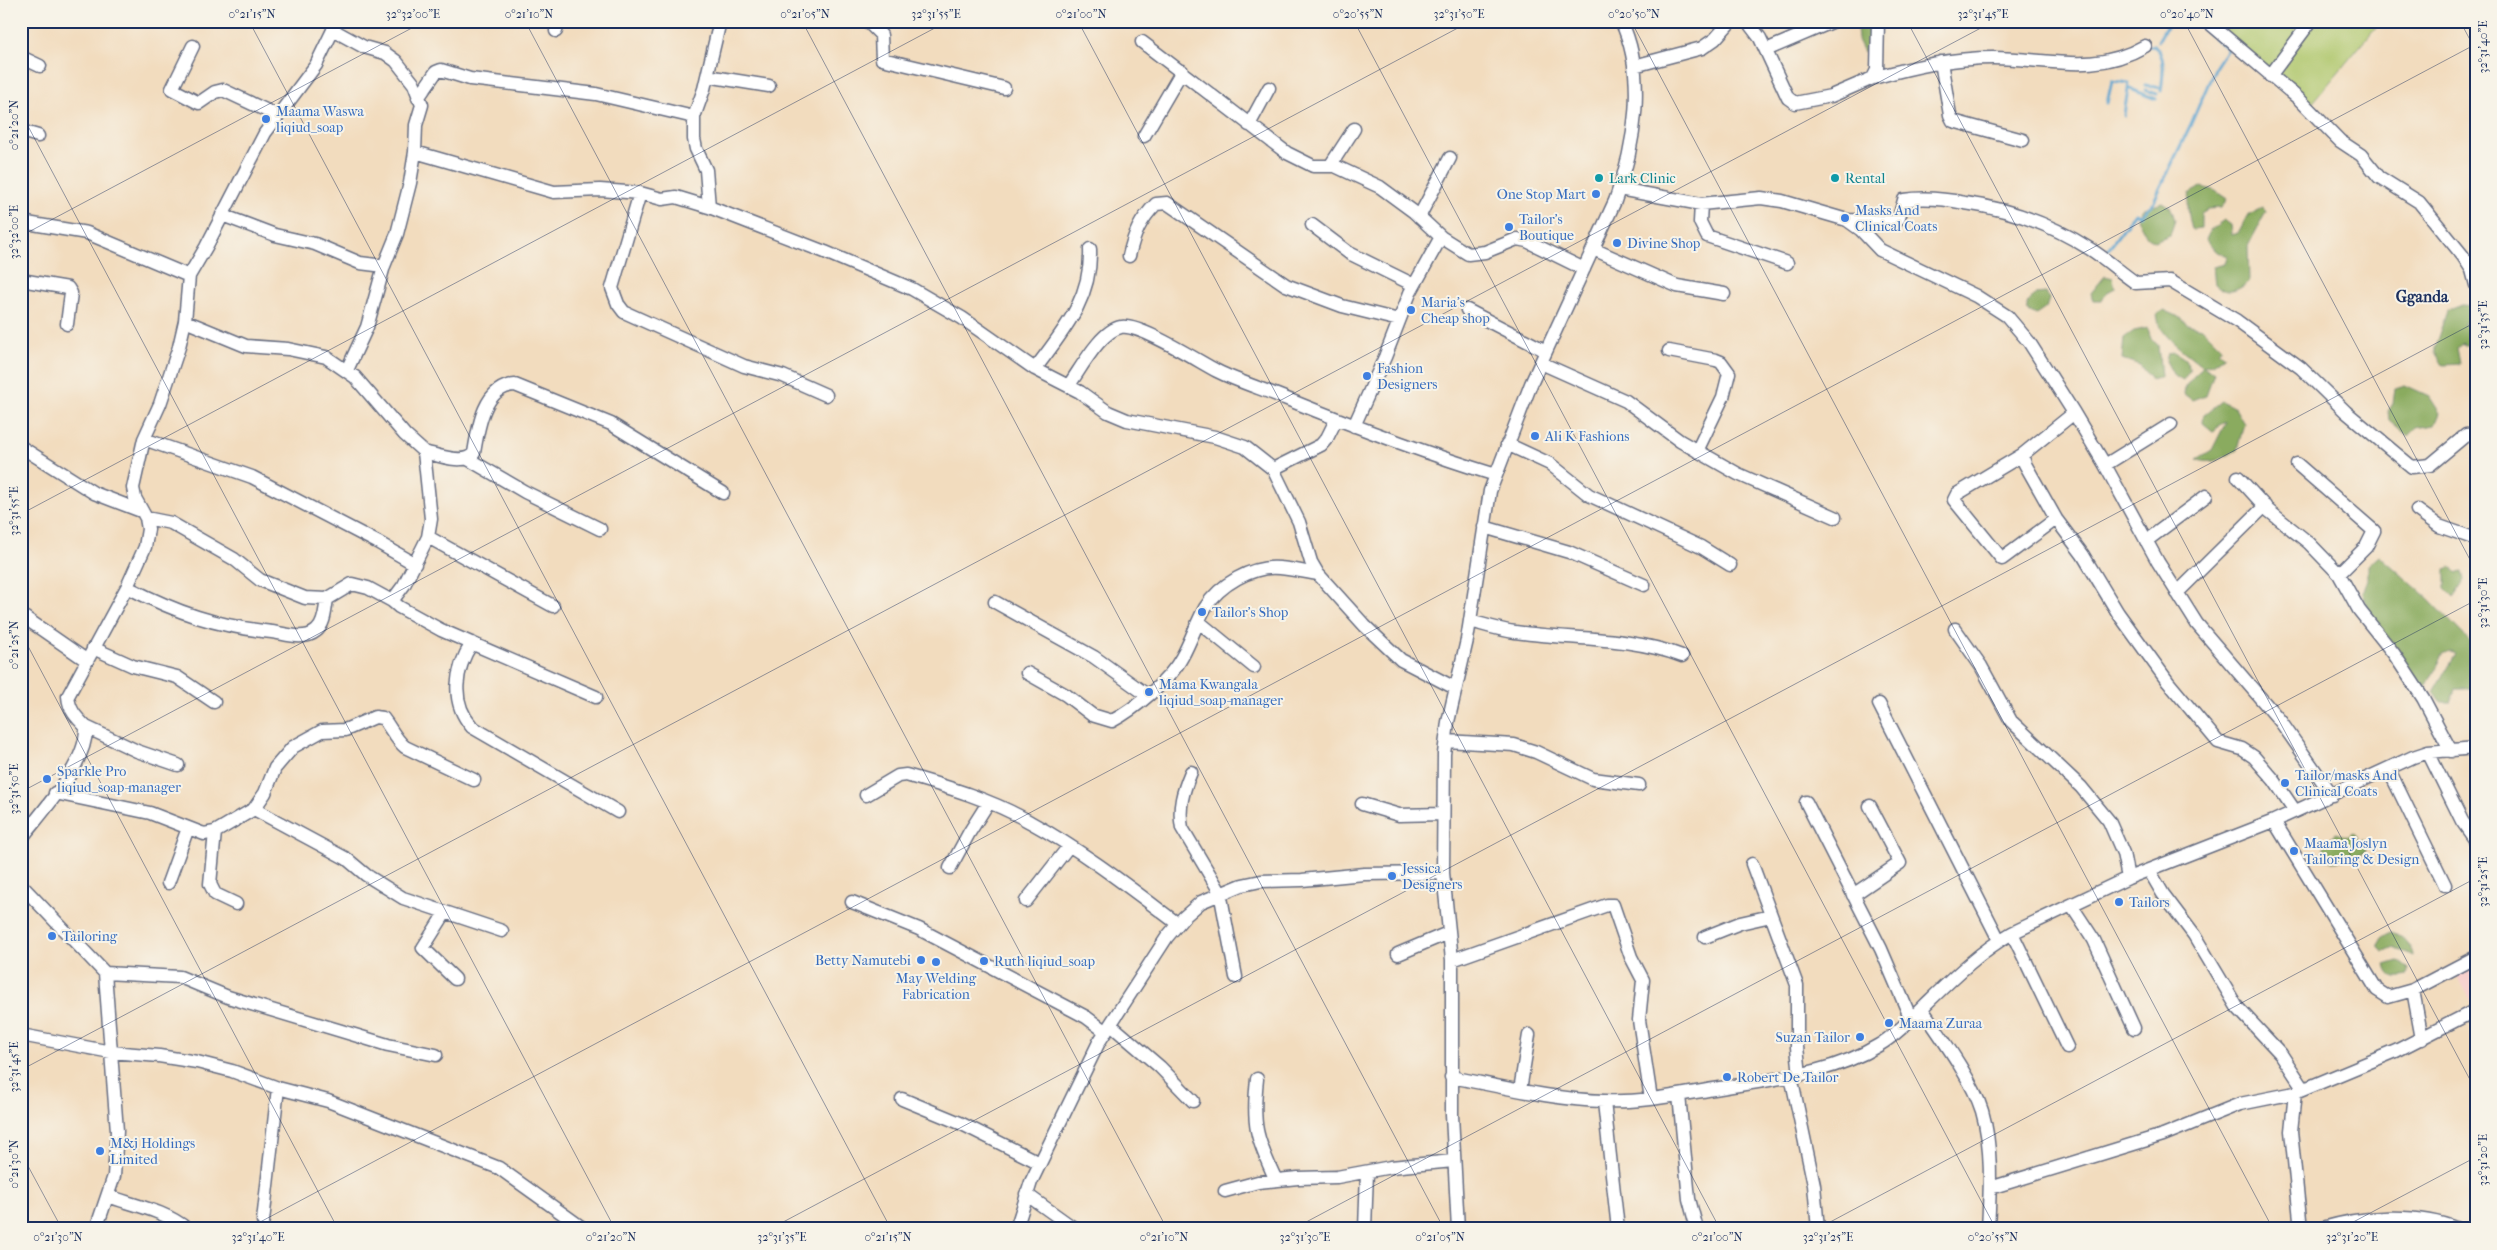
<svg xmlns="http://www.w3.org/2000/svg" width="2497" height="1250" font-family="'IM FELL French Canon',serif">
<rect width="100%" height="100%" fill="#f7f3e8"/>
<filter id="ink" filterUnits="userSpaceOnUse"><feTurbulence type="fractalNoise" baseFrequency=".02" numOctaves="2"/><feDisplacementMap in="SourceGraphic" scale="10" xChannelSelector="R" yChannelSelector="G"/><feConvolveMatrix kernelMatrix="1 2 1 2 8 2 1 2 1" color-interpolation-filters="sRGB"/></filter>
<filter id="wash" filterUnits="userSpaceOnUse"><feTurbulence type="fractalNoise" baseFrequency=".0096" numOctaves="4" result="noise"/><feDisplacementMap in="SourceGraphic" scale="20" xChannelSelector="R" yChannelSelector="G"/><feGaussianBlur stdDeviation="1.12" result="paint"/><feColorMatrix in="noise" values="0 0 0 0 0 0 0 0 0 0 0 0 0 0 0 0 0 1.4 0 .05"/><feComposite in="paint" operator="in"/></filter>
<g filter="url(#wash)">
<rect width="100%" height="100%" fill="#f2dcbe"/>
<!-- built -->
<path fill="#f7d0cd" d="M2476,959v45h-3l-18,-32z"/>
<!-- green -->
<path fill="#aec66b" stroke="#647a64" d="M2214,21h167l-71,85z"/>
<!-- forest -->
<path fill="#8aab5f" stroke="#526d5e" d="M1863,23h8c8,12 1,19 -7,29l-6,-12 -1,-13z
M2201,187l13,3 13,9 -6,9 -13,1 -7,4v16l-9,1c-3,-14 -6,-23 -2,-37z
M2162,202l9,6 4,12 -5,15 -16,6 -7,-4 -10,-19 5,-9z
M2263,208l3,4 -18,34 1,36c-13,9 -20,14 -34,2l-2,-17 12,-3 2,-8 -12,-5 -9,-11 4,-10 14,-10 7,5 1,10 6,-2 9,-17z
M2105,276l8,2 2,10 -9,5 -4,8h-9l-2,-8z
M2046,293l3,6 -3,9 -10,7 -9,-5v-6l9,-10z
M2462,305l14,1v8l-13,10 4,2 9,-5v24h-14l1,-2 -6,5 3,16 -17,1 -8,-13v-6l12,-35z
M2164,310l13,6 10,8 15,4 19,19 -3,4 6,5 -11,8 -10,2 11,7 -8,22 -14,5 -8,-6 1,-7 17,-21c-16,-15 -43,-28 -45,-52z
M2148,328l3,11 7,6 3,32 -10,3 -11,-15 -18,-6 2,-21 10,-7z
M2175,352l10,7 5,11 -7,10 -9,-4 -8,-15 2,-8z
M2405,385l24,11 11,17 -5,12 -19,3 -8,8 -19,-16 -1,-9 5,-7 2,-16z
M2222,401l13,7 9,16 -7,26c-13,7 -25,16 -40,9l15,-9 14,-28 -7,3 -5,7 -11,-9 1,-8z
M2379,555l51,45 46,48v57l-1,-16h-19l-5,13h-11l-7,-10 22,-38 -5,-2 -7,3 -16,30 -10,3 -39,-51 -15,-43 5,-15v-14z
M2451,568l6,5 6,-1 2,8 -11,17 -9,-9v-18z
M2353,832l4,4 1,7 5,-3 4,2 -2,11c-14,5 -29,11 -42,6 -2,-9 5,-21 13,-26l10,3z
M2391,932c10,2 22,15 22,25l-19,-10 -11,5 -5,-7 4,-7z
M2399,961l10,9 -1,5c-13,2 -18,3 -22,-10z"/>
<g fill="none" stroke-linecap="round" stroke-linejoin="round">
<!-- stream -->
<path stroke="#57a1ce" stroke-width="3" d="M2195,21l14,13
M2213,37l15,11
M2158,41l8,-14v-6
M2149,46l5,-1c13,11 9,30 7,46
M2145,85l16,3
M2128,88l28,11
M2145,90l12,4
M2107,103l5,-22 17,2 -5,32
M2108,249l27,-36 5,2 12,-10 38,-79 26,-60 14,-21"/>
</g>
</g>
<g filter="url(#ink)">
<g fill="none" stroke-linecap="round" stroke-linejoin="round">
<!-- minor casing -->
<g stroke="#666c80" stroke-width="15">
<path id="minor" d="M867,21l14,14 1,24 122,29
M1747,21l13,17 28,60 7,5 36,-7 42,-18 4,-8 1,-49
M2207,21l92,78 41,42 21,14 18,22 40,25 44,54 9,14 4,15
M333,30l31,17 21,6 11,8 18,23 8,21 -6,20 -1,27 139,40 46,-2 40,3 22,6 14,-2 33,10 116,45 87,37 50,29 73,51 45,23 28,20 19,8 88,17 30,10 28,22 26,53 12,40 7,12 47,52 36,34 54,28
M556,31l2,-10
M1142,42l145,111 26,13h22l45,21 34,25 27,25 27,17 17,-2 32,-13 10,2 57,28
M193,46l-21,43 27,14 16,-11 8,-2 53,25
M1766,50l68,-29
M21,57l19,9
M1941,62l9,53 3,6 70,19
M1634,66l68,-18 13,-9 16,-18
M707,76l62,10
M2270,76l41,-55
M1873,78c40,-11 79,-20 120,-20 55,0 100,18 152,-12
M418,98l18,-26 5,-2 29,9 126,15 98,23
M1249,125l20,-37
M21,131l17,5
M1144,136l38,-65
M1330,166l24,-37
M1619,189l82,15 60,-6 21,3 65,19 14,10 19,20 96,46 31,20 22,26 45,71 31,52 53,97 39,62 84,98 51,73
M640,193l-28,95 6,16 6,8 120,54 39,10 43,19
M1701,204l-1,18 7,14 80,27
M709,207l-3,-37 -10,-21 -2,-10v-22l10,-28 16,-68
M222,215l53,20 40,9 45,19 24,3 13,-32 13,-51 5,-31
M1419,217l31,-59
M1847,220l48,2 4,-4 5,-18c20,-3 41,-1 61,3 45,6 86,21 125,46 16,10 30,23 46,34l34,-2 67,40 64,47 45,44 66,55 18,-2 36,-30 10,-1
M21,222l66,11 102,43
M1312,225l37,28 65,32
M1593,249l84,37 47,8
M1129,256c5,-22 11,-36 27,-52l11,-1 119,82 56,21 57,14
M21,280l47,8 3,5 -4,31
M1467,310l79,41
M185,321l61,25 42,3 38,8 29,20 50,58 19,17 7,67 -3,18 -24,48 -12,16 7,6 42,23 155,67
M1669,351l47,9 5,2 8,11 -6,24 -26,54
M1541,363l85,38 54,40 58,33 97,43
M1035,369c28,-38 57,-70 55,-120
M347,370l20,-43 17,-61
M1069,385c11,-15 32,-55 52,-58 18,-4 77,34 96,44 22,11 46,18 70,28 69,28 137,54 209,76
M1354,426l31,-69 25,-64 31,-56
M144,439l108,38 125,65 38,22
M1507,444l43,20 39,31 112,52 29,18
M21,447l73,46 47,18
M424,452c13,3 41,14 50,1 4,-25 10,-67 41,-68l96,39 112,69
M2022,455l3,9 31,55 27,36 35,58 50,69 50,60 24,7 12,8 20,23 21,31
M468,459l57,33 75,37
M2297,464l77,67 -8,16 -27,27
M2105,465l66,-41
M1273,469l48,-24 6,-7 9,-18
M2238,477l31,34 40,32 30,31 20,36 35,44 29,44 28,53
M2417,510l22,16 37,13
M146,518l25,5 63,36 26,21 45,18 22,1 25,-15 16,4 24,13
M2056,519l-54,40 -48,-59 3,-6 65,-39 52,-42
M1484,527l85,25 75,33
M428,537l125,69
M2146,541l60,-45
M127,587c51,26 88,39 145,45 14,2 32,9 44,-1 9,-6 9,-22 11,-32
M2177,593l88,-87
M995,602l99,55 53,38
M21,615l65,45
M1470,621c15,4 30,9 45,11 55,8 115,4 167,24
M1199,622l55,45
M1955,629l26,37 30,55 70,66 28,34 14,32 5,25
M472,643c-17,26 -22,59 0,84l146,85
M93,648l40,18 44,11 37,25
M1027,673l39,22 26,20 20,6c23,-12 58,-41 70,-64 9,-16 14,-33 23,-49 14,-23 47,-43 75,-40 12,1 25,4 38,6
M1879,704l120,236
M86,727l51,24 41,14
M1446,741l68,4 22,7 57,27 46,6
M2428,752l34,69 14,20
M2389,770l56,115
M1191,772c-8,19 -13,35 -9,56l38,64 16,85
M55,793l95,20 54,21 11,-2 39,-23 93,50 19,16 37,23 99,33
M866,795l32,-19 8,-1c42,12 86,25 124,47 53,29 100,66 148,102
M1806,802l75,147 30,70
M1362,804l37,11 44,-1
M254,809l11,-16 10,-25 18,-21 29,-16 23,-1 30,-13 8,1c7,9 13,22 22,29l69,33
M2274,821l103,169 11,7 25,-7 9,49
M215,832l-5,52 5,10 21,10
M21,839c22,-29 67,-76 65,-112 -10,-10 -17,-17 -18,-31l59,-109 18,-40 3,-18 -2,-11 -11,-20 -2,-10 11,-49 16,-35 19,-57 6,-26 4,-45 17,-29 59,-114 51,-68 17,-35 1,-9
M1752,864l45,121v62l3,28
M950,868l19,-35 19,-30
M2149,870l14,24 31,41 43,72 44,47 23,35
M168,883l20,-55
M21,885l84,88 12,158 -3,45 -18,53
M1853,895l47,-32 -30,-57
M1026,901l43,-55
M852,902l67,27 167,88 20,15
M2071,905l23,35 40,88
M445,913l-22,35 32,31
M2012,933l55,114
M1705,937l35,-14 31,-7
M1398,954l50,-21
M1452,960l155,-55h6l18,52 12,23 -4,40 12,79
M105,973l75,4 48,20 160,48 48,10
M2413,990l63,-33
M1922,1009c19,28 50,70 60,102 11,38 8,79 6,118
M1111,1025l49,42 33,34
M21,1035l90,17 48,4 38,6 35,9 46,17 50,13 171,67 85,61
M1791,1076l23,109 4,44
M1451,1077c48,9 105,23 153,24 39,2 78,-7 116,-13 54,-9 112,-14 159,-43 17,-10 32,-26 46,-40 27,-26 54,-53 87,-72l116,-55 146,-57 139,-64 15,-5 48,-4
M1257,1079c-5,46 -1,59 19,101
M1520,1090l9,-55
M2295,1093l-4,38 10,98
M1679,1095l10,104 8,30
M902,1099l58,24 80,40
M1604,1102l14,127
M1990,1188l173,-53 77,-31 55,-11 101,-42 80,-41
M1225,1191l33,-9 40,-4 39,-1 54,-10 62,-6
M1026,1194l49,35
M108,1196c25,9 58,15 79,33
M263,1221l15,-133
M1016,1229l15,-47 68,-140 68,-105 17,-20 17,-15 41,-17 19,-4 41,-1 62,-6 79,-1
M1365,1229l2,-57
M1458,1229l-6,-114v-155l-9,-87 1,-119 4,-32 19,-82 23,-149 41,-107 84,-183c20,-54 32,-126 6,-180
M2319,1229c44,-13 97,-17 139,0"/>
</g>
<!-- minor -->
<use href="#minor" stroke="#fff" stroke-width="12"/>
</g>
</g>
<!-- ticks -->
<path fill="none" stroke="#1b2f5e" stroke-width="1" stroke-opacity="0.45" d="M249,21l642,1208M525,21l642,1208M802,21l642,1208M1078,21l642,1208M1354,21l642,1208M1631,21l642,1208M1907,21l569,1070M2184,21l292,550M2460,21l16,30M21,113l594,1116M21,236l404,-215M21,514l927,-493M21,633l317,596M21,792l1450,-771M21,1070l1973,-1049M21,1153l41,76M247,1229l2229,-1185M770,1229l1706,-907M1293,1229l1183,-629M1817,1229l659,-351M2340,1229l136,-72"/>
<!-- markers -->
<g fill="#3f7fe0" stroke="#f7f3e8" stroke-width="2">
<circle cx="266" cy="119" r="5"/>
<circle cx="1596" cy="194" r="5"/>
<circle cx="1845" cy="218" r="5"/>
<circle cx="1509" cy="227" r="5"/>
<circle cx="1617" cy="243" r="5"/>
<circle cx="1411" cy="310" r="5"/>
<circle cx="1367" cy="376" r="5"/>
<circle cx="1535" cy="436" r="5"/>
<circle cx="1202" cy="612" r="5"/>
<circle cx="1149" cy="692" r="5"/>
<circle cx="47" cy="779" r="5"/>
<circle cx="2285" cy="783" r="5"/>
<circle cx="2294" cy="851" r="5"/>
<circle cx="1392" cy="876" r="5"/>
<circle cx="2119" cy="902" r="5"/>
<circle cx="52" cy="936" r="5"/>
<circle cx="921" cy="960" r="5"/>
<circle cx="984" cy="961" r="5"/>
<circle cx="936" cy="962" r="5"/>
<circle cx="1889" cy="1023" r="5"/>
<circle cx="1860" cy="1037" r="5"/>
<circle cx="1727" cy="1077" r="5"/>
<circle cx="100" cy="1151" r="5"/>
</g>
<g fill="#0f9aa8" stroke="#f7f3e8" stroke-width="2">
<circle cx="1599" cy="178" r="5"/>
<circle cx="1835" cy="178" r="5"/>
</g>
<g text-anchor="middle" stroke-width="4" stroke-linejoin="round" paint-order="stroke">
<!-- shop labels -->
<g font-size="14" fill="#366cbe" stroke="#f7f3e8" text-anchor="start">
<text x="276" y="116">Maama Waswa<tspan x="276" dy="16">liqiud_soap</tspan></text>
<text x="1586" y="199" text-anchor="end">One Stop Mart</text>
<text x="1855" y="215">Masks And<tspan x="1855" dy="16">Clinical Coats</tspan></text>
<text x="1519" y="224">Tailor's<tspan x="1519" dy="16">Boutique</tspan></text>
<text x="1627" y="248">Divine Shop</text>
<text x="1421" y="307">Maria's<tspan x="1421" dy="16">Cheap shop</tspan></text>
<text x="1377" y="373">Fashion<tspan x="1377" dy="16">Designers</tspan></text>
<text x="1545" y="441">Ali K Fashions</text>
<text x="1212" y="617">Tailor's Shop</text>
<text x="1159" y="689">Mama Kwangala<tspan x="1159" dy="16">liqiud_soap-manager</tspan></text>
<text x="57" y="776">Sparkle Pro<tspan x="57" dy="16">liqiud_soap-manager</tspan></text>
<text x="2295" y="780">Tailor/masks And<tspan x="2295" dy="16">Clinical Coats</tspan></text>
<text x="2304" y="848">Maama Joslyn<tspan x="2304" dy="16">Tailoring &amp; Design</tspan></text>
<text x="1402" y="873">Jessica<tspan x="1402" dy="16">Designers</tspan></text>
<text x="2129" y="907">Tailors</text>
<text x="62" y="941">Tailoring</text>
<text x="911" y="965" text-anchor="end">Betty Namutebi</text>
<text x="994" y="966">Ruth liqiud_soap</text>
<text x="936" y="983" text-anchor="middle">May Welding<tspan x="936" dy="16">Fabrication</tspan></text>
<text x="1899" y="1028">Maama Zuraa</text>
<text x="1850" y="1042" text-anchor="end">Suzan Tailor</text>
<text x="1737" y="1082">Robert De Tailor</text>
<text x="110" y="1148">M&amp;j Holdings<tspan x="110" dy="16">Limited</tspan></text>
</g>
<!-- culture labels -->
<g font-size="14" fill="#0d838f" stroke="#f7f3e8" text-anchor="start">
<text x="1609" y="183">Lark Clinic</text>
<text x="1845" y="183">Rental</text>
</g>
<!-- quarter labels -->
<g font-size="16" font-weight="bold" fill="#1b2f5e" stroke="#f7f3e8">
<text x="2422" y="302">Gganda</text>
</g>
</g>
<!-- margin -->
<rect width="2497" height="1250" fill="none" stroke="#f7f3e8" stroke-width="55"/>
<rect x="28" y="28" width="2442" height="1194" fill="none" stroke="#1b2f5e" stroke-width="2"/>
<g font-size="12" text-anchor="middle" fill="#1b2f5e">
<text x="252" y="18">0°21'15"N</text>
<text x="413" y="18">32°32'00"E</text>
<text x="529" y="18">0°21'10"N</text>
<text x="805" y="18">0°21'05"N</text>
<text x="936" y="18">32°31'55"E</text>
<text x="1081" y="18">0°21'00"N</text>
<text x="1358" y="18">0°20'55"N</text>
<text x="1459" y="18">32°31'50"E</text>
<text x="1634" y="18">0°20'50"N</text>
<text x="1983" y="18">32°31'45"E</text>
<text x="2187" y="18">0°20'40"N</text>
<text transform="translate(2483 47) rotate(-90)" y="4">32°31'40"E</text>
<text transform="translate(14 125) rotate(-90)" y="4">0°21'20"N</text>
<text transform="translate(14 232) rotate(-90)" y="4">32°32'00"E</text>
<text transform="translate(2483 325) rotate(-90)" y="4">32°31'35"E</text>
<text transform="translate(14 511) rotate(-90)" y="4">32°31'55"E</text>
<text transform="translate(2483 603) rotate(-90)" y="4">32°31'30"E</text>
<text transform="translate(14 645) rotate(-90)" y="4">0°21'25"N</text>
<text transform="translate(14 789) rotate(-90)" y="4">32°31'50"E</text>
<text transform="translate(2483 882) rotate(-90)" y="4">32°31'25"E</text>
<text transform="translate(14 1067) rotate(-90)" y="4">32°31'45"E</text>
<text transform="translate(2483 1160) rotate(-90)" y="4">32°31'20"E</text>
<text transform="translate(14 1164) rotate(-90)" y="4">0°21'30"N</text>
<text x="58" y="1241">0°21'30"N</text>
<text x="258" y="1241">32°31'40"E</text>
<text x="611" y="1241">0°21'20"N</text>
<text x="782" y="1241">32°31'35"E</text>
<text x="888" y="1241">0°21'15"N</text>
<text x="1164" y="1241">0°21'10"N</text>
<text x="1305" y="1241">32°31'30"E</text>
<text x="1440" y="1241">0°21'05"N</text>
<text x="1717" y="1241">0°21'00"N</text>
<text x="1828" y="1241">32°31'25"E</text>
<text x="1993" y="1241">0°20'55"N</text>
<text x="2352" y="1241">32°31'20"E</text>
</g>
</svg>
